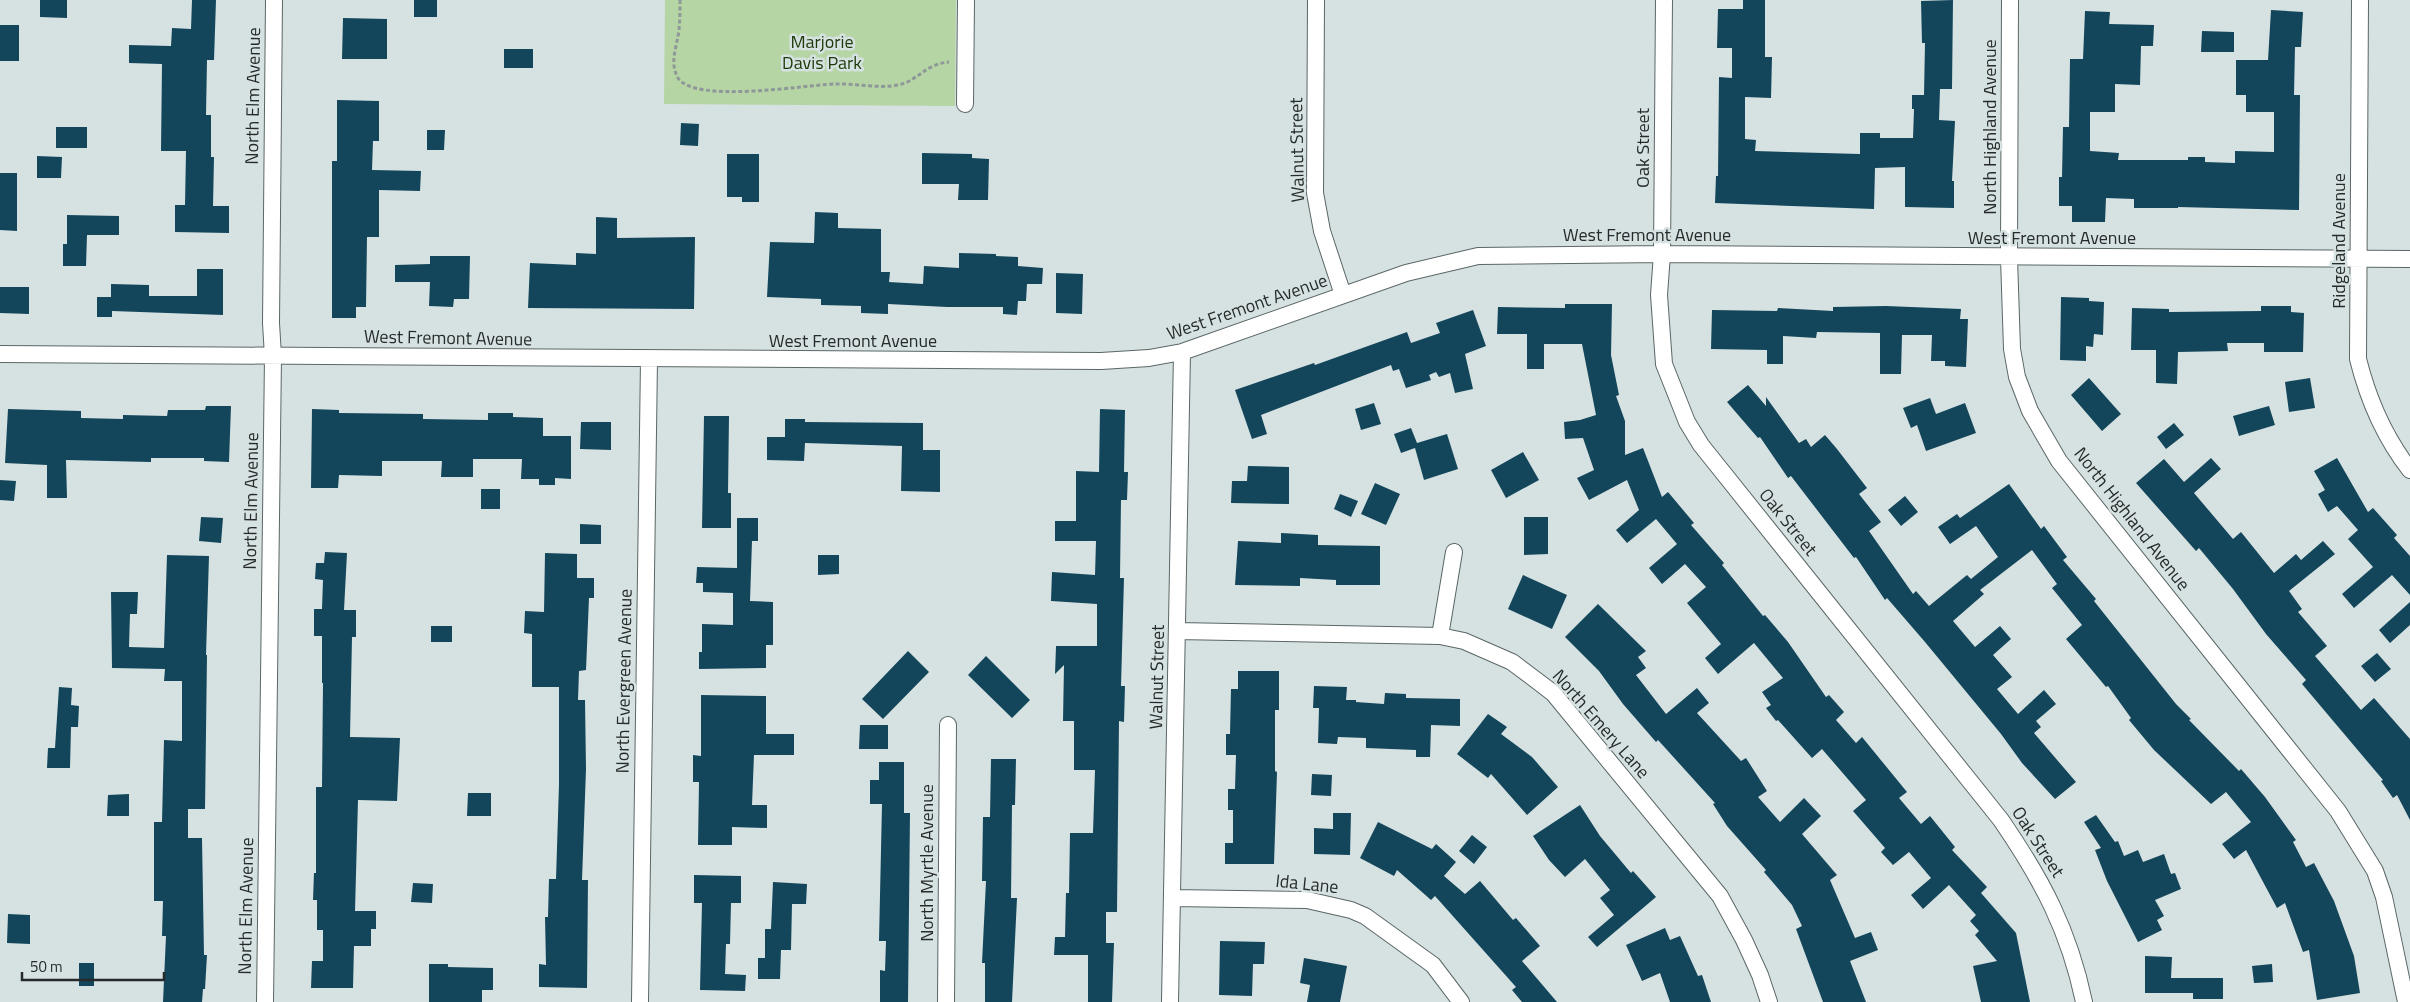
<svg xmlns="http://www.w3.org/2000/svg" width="2410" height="1002" font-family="'Titillium Web',sans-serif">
<rect width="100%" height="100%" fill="#d6e2e2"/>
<!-- green -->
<path fill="#b6d5a4" d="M665,0h291l-1,106 -291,-2z"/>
<!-- building -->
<path fill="#13465b" d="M40,0h27v18l-27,-1z
M192,0h24l-2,60h-7l-1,55h5v42h3l-1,49h16v27l-54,-1v-27h10l1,-54h-25l1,-87 -33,-1v-18l42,1 1,-18 19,1z
M414,0h23v17h-23z
M1743,0h22v57h7l-1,41 -26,-1v42l11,1 -1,11 105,3v-21h20v5h33l1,-29h-2v-14h12l1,-52h-3l-1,-42 32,-1 -1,89h-12l-1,31 16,1 -3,60h2v27l-49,-1v-40l-30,1 -1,41 -159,-6 1,-27h2l1,-99 13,1v-30h-15l1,-39h25z
M2271,10l32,2 -2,35h-6l-1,48h6l-1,115 -121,-3v1h-44v-9l-28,-1 -1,24h-33v-16h-13v-29h3l1,-50h6l1,-68h13l2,-48 25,1 -1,12 45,1 -1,21h-12l-1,39 -25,-1v28h-25v39l29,2 -1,7h70v-3h17v5l30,1v-12l39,1v-40h-28v-17h-10v-35h32z
M343,18l44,1v40h-45z
M0,25h19v36h-19z
M2202,31l32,1v20h-33z
M504,49h29v19h-29z
M337,100l42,1v40h-6l-1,29 49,1 -1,20 -41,-1v47h-12l-1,70h-10v11h-24v-157h5z
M681,123l18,1 -1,22 -18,-1z
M56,127h31v21h-31z
M427,130h18l-1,20h-17z
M922,153l50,1v4l17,1 -1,41h-30l1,-16h-37z
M727,154h32v48h-17v-5h-15z
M37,156l25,1 -1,21h-24z
M0,173h17v58l-17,-1z
M815,212l23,1v15l43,1v43h9l-1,10 34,2 1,-18 35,2v-15l37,1v2l22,1v9l25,2 -1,16h-15l-1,17h-8l-1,14 -14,-1v-7h-56l-59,-3v10l-27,-1v-7l-40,-1v-6l-54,-2 3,-55 44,1z
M67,215l52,1v19h-32l-1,31h-23v-22h4z
M596,217l21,1v20l78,-1 -1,72 -166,-1 2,-45 46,2v-12l20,1z
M430,256h40l-1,43h-15l-1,8 -24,-1 1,-24h-35v-17l35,-1z
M197,269h26v46l-111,-4v6h-15v-20h14v-13l38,1v11h48z
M1056,273l27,1 -1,40 -26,-1z
M0,287h29v27l-29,-1z
M2061,297l28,1v3l15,1 -1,33 -9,-1 -1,13 -7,-1v15l-26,-1z
M1565,304h47l-1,51 8,40 -3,1 9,25v34l18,-7 19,49 6,-5 26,31 -3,2 33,38 -2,2 41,51 2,-1 23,27 38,55 3,-2 15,17 -8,8 20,23 6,-6 45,55 -8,6 22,26 9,-8 25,31 -3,3 35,37 -6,6 35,40 14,69h-49l-8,-36 24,-5 -22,-26 4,-4 -9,-10 6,-6 -27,-30 -26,24 -12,-14 20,-17 -22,-26 -16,13 -12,-13 4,-4 -32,-37 13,-11 -44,-51 -10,9 -34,-38 -2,1 -10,-13 5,-3 -9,-13 21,-14 -29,-35 -36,31 -13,-16 16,-14 -34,-41 19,-16 -21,-23 -23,20 -13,-16 28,-24 -21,-25 -29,24 -11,-13 23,-20 -12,-30 -38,20 -12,-22 17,-8 -11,-32 -18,1 -1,-17 16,-2 16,-5 -14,-71h-38v25h-17v-35h-30l1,-27 67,1z
M1886,306l75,3 -1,10h8l-2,48 -21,-1v-5h-14l1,-26h-30l-1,39h-21v-41l-63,-1 -1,6 -33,-2v28h-16v-14l-56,-1 1,-39 65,1 1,-3 55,3v-4z
M2261,306h30v6l13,1 -1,39h-39v-9h-37l1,8 -50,1 -1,32 -21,-1v-33h-25l1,-42 37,1v3l92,-1z
M1473,310l13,36 -21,8 8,35 -18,4 -5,-20 -11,4 -3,-5 -7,3 2,5 -25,8 -7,-19 -6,2 -2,-6 -130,50 6,19 -15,5 -17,-49 79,-27 1,2 92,-33 4,11 29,-10 -4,-10z
M2089,378l32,36 -19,17 -31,-36z
M2310,378l5,30 -26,4 -4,-30z
M1748,385l18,21v-9l33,46 7,-4 5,8 14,-12 12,14 30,39 -8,6 22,28 -12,9 44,63 3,-3 13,15 38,-31 4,4 27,-22 -22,-31 -26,18 -12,-17 19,-13 3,4 49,-34 32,45 3,-3 23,31 -4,3 33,39 -2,2 82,103 15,15 -2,1 50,51 2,-2 24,28 31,43 -3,2 13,25 8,-4 20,38 20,55 6,37 -43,7 -8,-50 -6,2 -18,-49 -8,5 -31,-58 -12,9 -12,-15 29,-22 -25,-30 -15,12 -57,-54 -25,-30 2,-2 -23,-32 -2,1 -40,-48 16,-14 -30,-37 5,-4 -25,-34 -52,40 4,4 -31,27 22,26 25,-21 11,13 -18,16 19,22 -15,12 21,25 26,-24 12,14 -20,17 5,6 -7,6 42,49 -21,17 -33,-36 -21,-29 -76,-92 -38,-44 -2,2 -29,-43 -2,1 -63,-82 -3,2 -28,-41 -2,1 -31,-36z
M1930,398l6,16 29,-11 11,30 -50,18 -9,-26 -6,3 -8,-20z
M1374,403l7,21 -20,6 -6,-21z
M206,406h25l-2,56 -25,-1v-3h-53v4l-85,-2 1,38h-20v-33l-42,-2 3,-54 73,2v7l42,1v-4l44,1 1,-6h37z
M2269,406l6,19 -36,11 -6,-20z
M312,409l27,1v3l84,1v5l65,1v-7h25v4l30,1v18h28v43l-16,-1v7h-16v-6h-18l1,-20h-49v18h-32l1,-16h-60v15l-43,-1 -1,13h-27z
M1100,409l25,1 -1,62h4l-1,28h-6l-1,78h4l-3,108h4l-1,36 -5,-1 -2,191h-11v31h8l-2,59h-24v-47h-34l1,-18h10l1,-44h3l1,-60h23l2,-63h-21v-49h-11l1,-56 -9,9 1,-28h41v-42l-46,-3 1,-29 43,3 1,-34h-41v-20h21v-50l23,1z
M704,416h25l-1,77h3v35h-29z
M785,419h20v3l118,1v27h17v42l-39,-1 1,-45 -97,-3 -1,18 -37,-1v-23h18z
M581,422h30v28l-31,-1z
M2174,423l10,12 -18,14 -9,-12z
M1411,428l6,15 30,-9 11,35 -34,11 -9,-32 -14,5 -7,-19z
M1523,452l16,28 -33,18 -15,-28z
M2211,458l10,11 -27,24 39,46 8,-7 33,41 22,-19 5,6 22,-19 12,13 -46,37 13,18 -4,3 29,34 -12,10 46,54 13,-12 36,41v81l-13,-25 -4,3 -12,-17 2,-1 -81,-96 4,-4 -40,-46 -33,-45 -34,-41 -3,3 -60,-68 28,-24 20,23z
M2337,458l31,54 5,-4 24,27 -3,3 16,18v39l-18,-20 -38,33 -12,-14 31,-27 -25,-28 10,-9 -21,-24 -9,6 -10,-18 7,-4 -11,-19z
M1248,466l41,1v37l-58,-1 1,-22h15z
M0,480l16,1 -2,20 -14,-1z
M1375,483l25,11 -14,31 -25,-11z
M481,489h19v20h-19z
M1340,494l18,7 -7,16 -17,-8z
M1905,496l13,16 -17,14 -13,-16z
M201,517l22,1 -2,25 -22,-2z
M1524,517h24v37l-24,1z
M737,518h21v23h-6l-2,60 23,1v43h-7v23l-67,1v-17h3v-28l31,1v-32l-30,-1v-9h-7l1,-16 40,1z
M580,524l21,1v19h-21z
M1281,533l37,2v10l62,1v39h-44v-5l-36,-2v8l-65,-1 3,-44 43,2z
M325,552l22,1 -3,57h12v27h-4l-2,100 50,1 -3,63 -39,-1 -3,111h21v18h-5v17h-17l-1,42h-42l1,-27h11v-31h-6v-30h-4l1,-27h2v-86h6l1,-104h-1v-47h-8v-27h8l1,-29 -8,-1 1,-16h8z
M545,553l32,1v24h17v20h-5l-3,72 -7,1 -1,29h7l1,69 -4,111h6l-1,108 -48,-1v-23l7,1 -1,-48h3l1,-38h7l3,-95v-97h-27v-53l-8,-1 1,-22 19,1z
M167,555l42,1 -3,99h1l-2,154h-17v29h14l2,117h3l-2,34h-2l-1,13h-39l3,-66h-4l1,-35h-9v-79h8l2,-82 18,1v-60h-18l1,-12 -53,-1 -1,-76h27l-1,22h-7l-1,33 35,1z
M818,555h21v19l-21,1z
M1523,575l44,20 -15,34 -44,-20z
M2410,602v23l-20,18 -11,-13z
M1598,604l48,47 -8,6 8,11 -10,7 30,39 31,-26 12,15 -12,10 44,48 5,-3 21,33 -9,6 22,25 24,-24 17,18 -19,18 35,41 -7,5 25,58 16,-6 7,18 -28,11 16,41h-43l-27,-73 6,-3 -10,-21 -28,-33 2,-2 -39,-44 -14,-22 2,-1 -57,-63 -2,2 -33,-38 -24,-33 -34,-34z
M431,626h21v16h-21z
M908,651l21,21 -46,47 -21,-20z
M2377,653l14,16 -16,13 -14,-16z
M986,656l44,44 -18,18 -44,-43z
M1238,671h41v39h-4v61l2,1 -3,92h-49v-21h8v-33h-5v-21h7l1,-34h-10v-21h4l1,-45h7z
M1314,686l33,1 -1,13h10v2l28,2 1,-11 21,1v4l54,1v27l-29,-1 -1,32h-14v-7l-50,-2v-10l-28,-1 -1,7 -19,-1 1,-35h-6z
M59,687l13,1 -1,17 8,1 -1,21h-7l-1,41h-23l1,-20h7z
M701,695l65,1v38h28v21h-40l-2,50h15v23l-35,-1v18h-34l1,-63h-6v-27l8,1z
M1488,714l19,13 -6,7 31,23 26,30 -31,28 -36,-41 -3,4 -31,-24z
M860,725h28v24h-29z
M991,759h25l-1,46h-3l-1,93h6l-5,104h-27v-39h-3l4,-82h-4l1,-64h7z
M879,762h25v51h6l-2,189h-28v-32l5,1 1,-30h-7l3,-137h-12v-24h9z
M1312,774l20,1 -1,21 -20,-1z
M468,793h23v23h-24z
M129,794v22h-22l1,-21z
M1580,805l20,31 31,37 2,-2 23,26 -59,50 -9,-10 26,-22 -14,-17 10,-8 -25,-31 -20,18 -16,-17 -16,-24z
M1333,813h18l-1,42 -36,-1v-26l19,1z
M2096,815l19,27 3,-1 6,15 14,-6 5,12 21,-8 7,20 4,-1 6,16 -26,11 9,16 -7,4 5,10 -24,12 -31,-61 -12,-31 6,-2 -17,-26z
M1378,822l54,27 4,-5 20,18 -12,14 21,18 15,-13 33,39 3,-2 24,28 -18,15 35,41h-35l-10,-12 4,-3 -81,-91 -4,4 -34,-30 -3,6 -34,-18z
M1472,835l15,12 -13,17 -15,-13z
M694,875l47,1v27h-10l-1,41h-4l-1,30 21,1 -1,16 -45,-1 2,-87h-8z
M773,882l34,2 -1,20h-14l-1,46h-10l-1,29h-22v-21h7v-29h6z
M413,883l20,1 -1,19 -21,-1z
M8,914l22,1v29l-23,-1z
M1665,928l5,12 10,-4 18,40 4,-1 9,27h-41l-10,-29 -18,8 -16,-36z
M1220,941l45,1 -1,22h-11l-1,32 -33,-1z
M2145,956l27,1 -1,21h52v21h-30v-6h-48z
M1304,958l43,8 -7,36h-33l3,-17 -10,-2z
M79,963h15v23h-15z
M429,964h19v3l45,1v22h-11v12h-53z
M2272,964l1,18 -19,1 -2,-17z"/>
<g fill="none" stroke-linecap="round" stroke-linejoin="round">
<!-- street casing -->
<g stroke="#5b6666" stroke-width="18">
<path id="street" d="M1316,0l-1,193 7,38 21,64
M1664,0l-2,254 -3,41 5,69 23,58 14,23 300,375c41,60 68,110 83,182
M2010,0l-1,258 3,91 5,28 13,34 29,50 279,350 37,60 9,26 22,105
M2360,0l-2,359c10,40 27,79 52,111
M965,104l1,-104
M0,354l1101,7 48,-3 33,-6 224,-79 72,-17 184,-2 748,5
M1177,631l263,5 24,5 48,21 41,31 167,203 24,44 16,35 9,27
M1440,636l14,-84
M1172,898l135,2 44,10 14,6 68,49 28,37
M265,1002l8,-646 -2,-33 3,-323
M640,1002l9,-642
M946,1002l2,-277
M1170,1002l12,-650"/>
</g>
<!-- path -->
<path stroke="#8f9898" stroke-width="3" stroke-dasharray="4 2.5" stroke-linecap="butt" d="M680,0c0,10 0,20 -1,30 -2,17 -10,32 -1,48 17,26 126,7 156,6 20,-1 44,5 64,1 20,-4 27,-21 51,-23"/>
<!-- street -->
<use href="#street" stroke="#fff" stroke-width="16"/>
</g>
<g text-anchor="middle" stroke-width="5" stroke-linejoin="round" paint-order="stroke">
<!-- park labels -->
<g font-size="18" fill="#1e3907" stroke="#d6e2e2">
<text x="822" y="48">Marjorie<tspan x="822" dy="21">Davis Park</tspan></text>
</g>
<!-- street labels -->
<g font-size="18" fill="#262a2a" stroke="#d6e2e2">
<text transform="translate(253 96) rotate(-89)" y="6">North Elm Avenue</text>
<text transform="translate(1990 127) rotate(-90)" y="6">North Highland Avenue</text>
<text transform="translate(1643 148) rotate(-90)" y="6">Oak Street</text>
<text transform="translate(1297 150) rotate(-91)" y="6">Walnut Street</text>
<text x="1647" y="241">West Fremont Avenue</text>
<text x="2052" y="244">West Fremont Avenue</text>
<text transform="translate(2339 241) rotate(-90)" y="6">Ridgeland Avenue</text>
<text transform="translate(1247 307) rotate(-19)" y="6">West Fremont Avenue</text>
<text transform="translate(448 338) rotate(1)" y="6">West Fremont Avenue</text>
<text x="853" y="347">West Fremont Avenue</text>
<text transform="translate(251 501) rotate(-89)" y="6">North Elm Avenue</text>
<text transform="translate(2132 519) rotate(52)" y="6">North Highland Avenue</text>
<text transform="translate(1788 522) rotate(51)" y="6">Oak Street</text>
<text transform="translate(1157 677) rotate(-89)" y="6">Walnut Street</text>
<text transform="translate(624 681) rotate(-89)" y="6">North Evergreen Avenue</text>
<text transform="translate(1601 724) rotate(49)" y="6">North Emery Lane</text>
<text transform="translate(2038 842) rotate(57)" y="6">Oak Street</text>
<text transform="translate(927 863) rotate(-90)" y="6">North Myrtle Avenue</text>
<text transform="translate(1307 884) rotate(6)" y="6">Ida Lane</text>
<text transform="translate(246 906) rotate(-89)" y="6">North Elm Avenue</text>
</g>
</g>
<!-- scale -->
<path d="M22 972v8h142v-8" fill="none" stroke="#262a2a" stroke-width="2.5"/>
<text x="30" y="972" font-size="15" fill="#262a2a" stroke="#d6e2e2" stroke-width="4" paint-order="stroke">50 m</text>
</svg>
